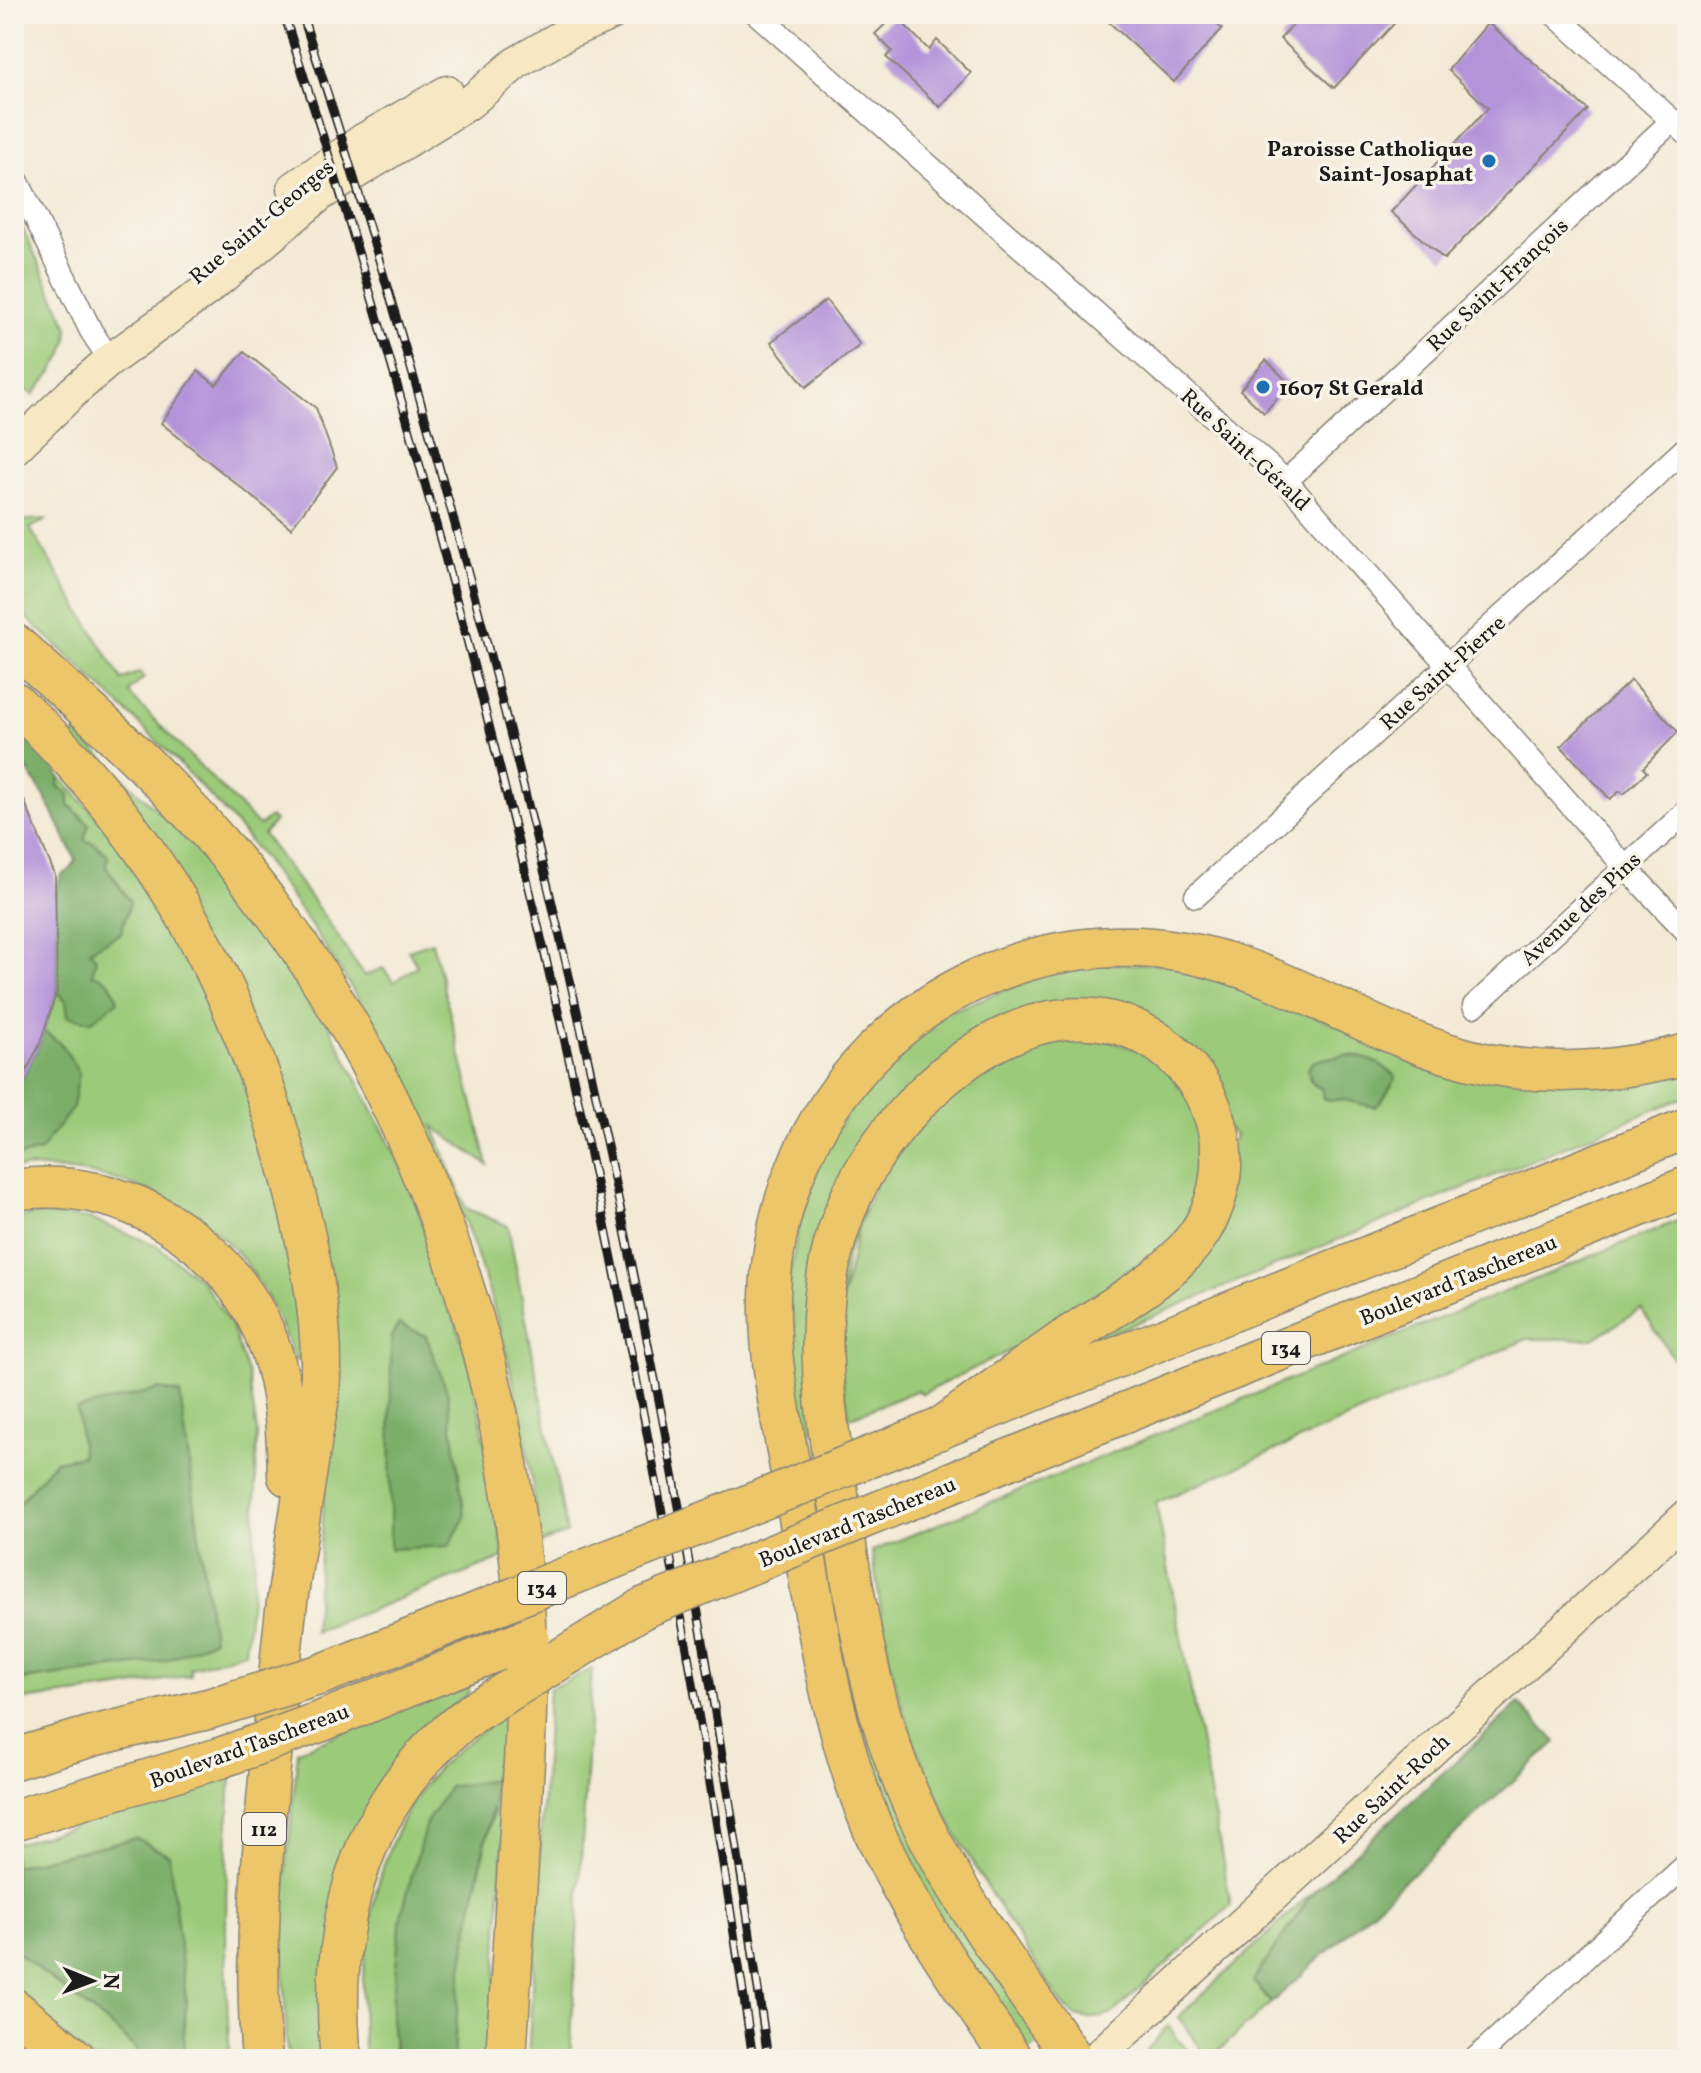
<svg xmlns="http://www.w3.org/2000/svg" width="1701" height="2073" font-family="Vollkorn,serif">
<rect width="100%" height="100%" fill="#f7f3e8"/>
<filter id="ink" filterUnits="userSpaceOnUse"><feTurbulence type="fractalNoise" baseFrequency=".0125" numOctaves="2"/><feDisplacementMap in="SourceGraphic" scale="16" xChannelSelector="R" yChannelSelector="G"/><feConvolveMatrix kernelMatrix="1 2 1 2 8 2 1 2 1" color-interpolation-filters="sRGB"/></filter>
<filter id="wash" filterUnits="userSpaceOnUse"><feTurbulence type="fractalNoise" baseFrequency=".006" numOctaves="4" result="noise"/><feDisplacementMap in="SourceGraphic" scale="32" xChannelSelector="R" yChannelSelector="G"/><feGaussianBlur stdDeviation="1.8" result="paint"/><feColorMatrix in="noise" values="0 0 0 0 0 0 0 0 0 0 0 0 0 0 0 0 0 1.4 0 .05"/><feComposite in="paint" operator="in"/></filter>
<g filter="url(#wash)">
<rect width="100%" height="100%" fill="#f3ead5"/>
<!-- green -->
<path fill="#9bca79" stroke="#5c734a" stroke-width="2" fill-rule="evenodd" d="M14,209l54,118c0,30 -17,46 -35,68l-19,-15z
M48,519l-18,9 92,152 17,-8 5,6 -15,13 2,5 128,130 11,-9 5,4 -12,13 64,86 37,56 19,-8 11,14 23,-16 -9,-16 24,-8 56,223 -55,-39 33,82 42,18 59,307 -28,11c-20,-227 -108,-449 -239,-634 -24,-34 -49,-70 -78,-101 -65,-71 -136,-137 -208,-203v-85z
M76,732l152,147 91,127 88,171 66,197 31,184 -190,74 16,-211 -31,-269 -229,-415z
M60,777l75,82 95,174 62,218 10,108 -7,2c-13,-33 -25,-65 -46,-94 -45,-59 -114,-90 -186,-97 -15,-2 -34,-4 -49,-1v-11l26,-7 23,-105 -19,-15 13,-40 9,9 25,-26 -2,-24 32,-17 9,-31 -15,-24 -31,-38 5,-16 -20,-19 -11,-20z
M1071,964h108l220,85 288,17v30l-609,251 56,-37 101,-174 -129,-130 -224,112 -69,315 -9,3 -10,-54 -8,-88 21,-112 57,-98 79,-70zM1345,1055l14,1 24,10 -8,40 -36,-7 -8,2 -7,-3 -2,-9 -8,-4 -5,-7 13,-19z
M1081,1032l74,23 45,59 6,70 -35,63 -139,93 -110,54 -4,-4 -69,28 -7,-43 -6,-20 10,-99 31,-76 66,-83 65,-44z
M38,1214l52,5 66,26 46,36 29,44 17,50 9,57 -3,140 -9,80 -55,16 1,7 -71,13 -106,13v-20l151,-20 -82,-204 -28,4 -41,48v-290z
M1687,1217v162l-46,-70 -48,30h-66l-371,164 75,402 -119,109c-10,4 -25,6 -36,2 -16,-8 -34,-43 -44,-58 -54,-83 -104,-161 -132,-258 -15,-48 -20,-100 -28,-149z
M836,1564l17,97 189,381 -16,10 -110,-172 -51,-118 -40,-194z
M592,1669l-22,390h-42l21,-370z
M465,1681l4,12 -31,24 -27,28 -88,314h-36l-5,-146 16,-162z
M511,1711l-20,348h-37c2,-79 21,-173 40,-250l-103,207 4,43h-30c-10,-94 7,-219 73,-291 21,-22 47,-40 73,-57z
M231,1777c-6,94 -7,187 -1,282h-50l3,-7 -47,-214 -122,28v-22l160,-47z
M1314,1891l-61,90 18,22 -57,52 3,4h-8l-31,-42z
M14,1950l101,79 31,30h-54l-78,-64z
M1168,2026l26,33h-55z"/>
<!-- forest -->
<path fill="#7cae69" stroke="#4c6542" stroke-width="2" d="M14,717l46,60 -2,9 11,8v11l20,19 -5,16 11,4 13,11 -2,12 24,35 -9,31 -31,17 6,9 -4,15c17,3 21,12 26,27l-26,20 -24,-4 -2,-16 -9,-10 -2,-94 6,-22 10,-6 5,-9 -31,-63 -26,-40v-8l-5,-6z
M44,1031l19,15 16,27 -6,34 -33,44 -26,7v-63l25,-49z
M1346,1055c17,2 39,8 50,23l-14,23 -7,6 -36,-8 -8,2 -7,-3 -2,-9c-10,-5 -12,-9 -14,-20l5,-7 9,-3z
M399,1324l27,12 21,55 18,126 -16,29 -59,3 1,-213z
M160,1389l20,5 33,246 -48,21 -151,20v-172l41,-48 27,-5 -5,-47z
M1519,1703l37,39 -285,261 -18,-22 61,-90z
M495,1780c-1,27 -8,51 -13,78 -13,66 -26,134 -28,201h-59l-4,-43 10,-100 25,-93 23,-36z
M136,1838l33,17 17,144 -3,53 -3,7h-34l-31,-30 -101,-79v-84z"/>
<g id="blocks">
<!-- building -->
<path fill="#b593da" d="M1100,14h106l16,15 -48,53z
M1303,14h100l-69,74 -54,-49z
M895,15l34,35 8,-10 34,33 -31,34 -54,-50 6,-6 -17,-17z
M1488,23l100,87 -144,149 -53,-47 97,-104 -40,-38z
M826,300l34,45 -54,42 -35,-45z
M244,352l72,56 21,59 -46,61 -130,-105 37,-52 18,14z
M1266,360l24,24 -26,29 -24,-23z
M1631,680l47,52 -35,36 4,4 -23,22 -4,-3 -10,8 -49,-53z
M14,776l41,99 2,116 -18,55 -25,49z"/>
</g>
</g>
<g filter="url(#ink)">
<use href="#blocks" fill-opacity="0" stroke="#888378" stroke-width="2"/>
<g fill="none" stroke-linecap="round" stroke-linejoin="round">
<!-- street casing -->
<g stroke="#888378" stroke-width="25">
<path id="street" d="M757,14l529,467 339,386 62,65
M1554,14l133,120
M14,174l77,157 19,29
M1286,481l387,-361
M1196,896l491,-449
M1474,1006l213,-195
M1475,2059l212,-195"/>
</g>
<!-- secondary casing -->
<g stroke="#888378" stroke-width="35">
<path id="secondary" d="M294,188l69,-48 84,-48
M14,449l60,-58 36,-31 99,-72 112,-94 148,-91 47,-40 53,-31 42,-18
M1095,2059l592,-543"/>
</g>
<!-- highway casing -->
<g stroke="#888378" stroke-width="43">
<path id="highway" d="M14,644c93,82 185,166 259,266 155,209 242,471 253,730 2,63 -2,127 -6,190 -5,76 -9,153 -14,229
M14,702c145,133 231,294 279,483 15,60 29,125 28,187 0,24 -7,49 -10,72 -8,50 -16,101 -23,151 -7,50 -10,101 -16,152 -10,104 -19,207 -10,312
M14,1190c110,-17 222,55 257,160 14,41 16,83 17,126
M938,1430c43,-31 85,-62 129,-92 45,-32 99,-57 131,-103 55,-82 7,-191 -87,-213 -69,-16 -136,24 -184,70 -140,136 -108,282 -81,454 15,93 31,184 72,269 42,87 101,165 155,244
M872,1456l815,-328
M885,1509l802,-322
M541,1671l102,-63
M14,1759l82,-24 112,-26
M14,1820l206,-62
M14,2009l62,50
M341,2059c-14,-136 19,-263 133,-347
M1012,2059c-51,-76 -105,-150 -141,-235 -38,-94 -54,-195 -70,-295 -12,-75 -33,-157 -31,-233 5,-189 153,-342 343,-349 130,-5 216,69 333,106 80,26 160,22 241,1"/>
</g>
<!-- street -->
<use href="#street" stroke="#fff" stroke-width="22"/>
<!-- secondary -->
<use href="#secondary" stroke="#f7e8c3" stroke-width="32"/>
<!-- highway -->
<use href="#highway" stroke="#ecc669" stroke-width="40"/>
<!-- rail casing -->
<g stroke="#1c1c1c" stroke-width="9">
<path id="rail" d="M284,14c216,667 368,1352 469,2045
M302,14c217,665 370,1352 466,2045"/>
</g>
<!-- rail -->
<use href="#rail" stroke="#f7f3e8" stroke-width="6" stroke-dasharray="18" stroke-linecap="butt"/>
<!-- highway-bridge casing -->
<g stroke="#888378" stroke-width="43" stroke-linecap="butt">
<path id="highway-bridge" d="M643,1608l242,-99
M208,1709l114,-35 550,-218
M474,1712l67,-41
M220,1758l102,-37 207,-83"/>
</g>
<!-- highway-bridge -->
<use href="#highway-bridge" stroke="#ecc669" stroke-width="40"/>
</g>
</g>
<!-- markers -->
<g fill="#1f6fb2" stroke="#f7f3e8" stroke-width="3">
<circle cx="1489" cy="161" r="8"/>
<circle cx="1263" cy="387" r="8"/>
</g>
<g text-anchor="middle" stroke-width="7" stroke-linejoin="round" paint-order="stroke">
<!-- shield labels -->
<g fill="#f7f3e8" stroke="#5e5c59" stroke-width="2">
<rect x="1262" y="1332" width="48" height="32" rx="6"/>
<rect x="518" y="1572" width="48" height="32" rx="6"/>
<rect x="242" y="1813" width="44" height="32" rx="6"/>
</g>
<g font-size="20" font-weight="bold" fill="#1c1c1c">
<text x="1286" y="1355">134</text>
<text x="542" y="1595">134</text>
<text x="264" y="1836">112</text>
</g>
<!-- poi labels -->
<g font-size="22" font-weight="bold" fill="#1c1c1c" stroke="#f7f3e8" text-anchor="end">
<text x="1473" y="156">Paroisse Catholique<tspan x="1473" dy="25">Saint-Josaphat</tspan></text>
<text x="1279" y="395" text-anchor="start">1607 St Gerald</text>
</g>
<!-- street labels -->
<g font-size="22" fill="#1c1c1c" stroke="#f7f3e8">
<text transform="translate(261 221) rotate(-40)" y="8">Rue Saint-Georges</text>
<text transform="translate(1497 284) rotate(-43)" y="8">Rue Saint-François</text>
<text transform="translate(1246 449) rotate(43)" y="8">Rue Saint-Gérald</text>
<text transform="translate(1442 672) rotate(-42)" y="8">Rue Saint-Pierre</text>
<text transform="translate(1580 908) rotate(-43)" y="8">Avenue des Pins</text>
<text transform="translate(1458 1279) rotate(-22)" y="8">Boulevard Taschereau</text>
<text transform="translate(857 1521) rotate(-22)" y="8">Boulevard Taschereau</text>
<text transform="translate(249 1745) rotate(-20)" y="8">Boulevard Taschereau</text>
<text transform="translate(1391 1788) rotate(-43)" y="8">Rue Saint-Roch</text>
</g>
</g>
<!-- margin -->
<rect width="1701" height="2073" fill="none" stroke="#f7f3e8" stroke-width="48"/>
<!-- north arrow -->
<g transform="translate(92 1981) rotate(91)" stroke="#f7f3e8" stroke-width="6" paint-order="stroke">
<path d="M0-6L14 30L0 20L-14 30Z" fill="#1c1c1c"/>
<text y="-12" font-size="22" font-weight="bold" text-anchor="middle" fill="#1c1c1c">N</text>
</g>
</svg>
